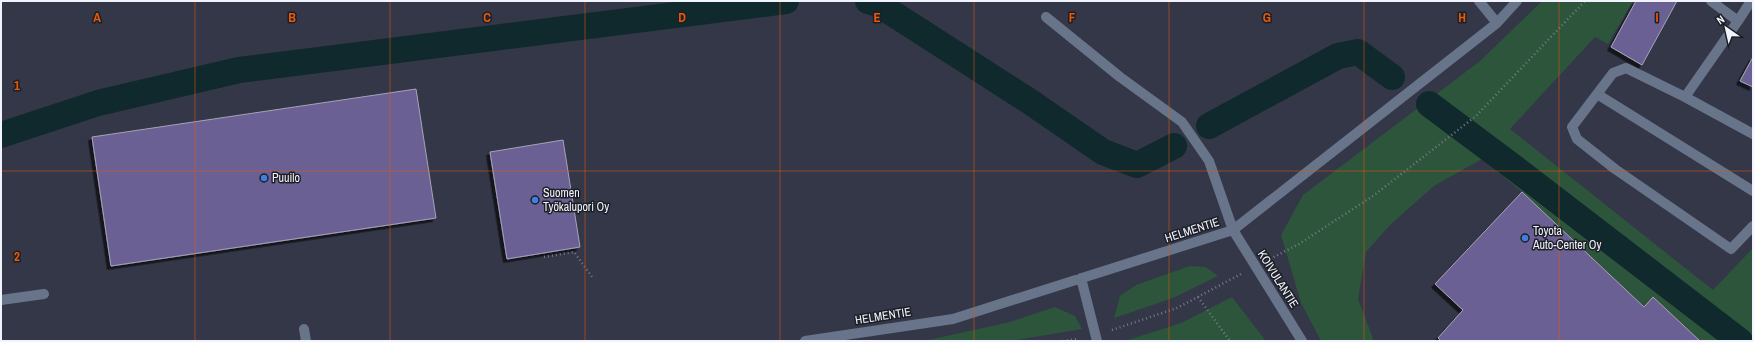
<svg xmlns="http://www.w3.org/2000/svg" width="1754" height="342" font-family="'Archivo Narrow',sans-serif">
<defs>
<filter id="shadow"><feDropShadow dx="-3.5" dy="3.5" stdDeviation="0" flood-color="#0009"/></filter>
</defs>
<rect width="100%" height="100%" fill="#333747"/>
<!-- green -->
<path fill="#2c553c" d="M1542,1h91l-25,43 -13,-7 -85,92 203,161 40,-42v93h-53l-47,-44 -9,10 -122,-115 -40,-33 -48,27 -43,38 -25,28 -8,47 16,42h-53l-20,-38 -20,-68 22,-40 177,-134z
M1190,266l16,1 12,9 -45,22 -59,20 6,-22 16,-11z
M1232,297l34,44h-141l56,-18z
M1055,307l20,9 7,13 -72,12h-86l86,-19z"/>
<g fill="none" stroke-linecap="round" stroke-linejoin="round">
<!-- canal -->
<path stroke="#0f292d" stroke-width="26" d="M868,1l10,3 151,97 74,51 34,13 37,-19
M1429,104l87,65 224,172
M1209,126l129,-70 20,-4 34,25
M1,135l97,-32 141,-33 547,-69"/>
</g>
<!-- building -->
<path fill="#6a6094" stroke="#a7a3b8" filter="url(#shadow)" d="M1636,1h41l-35,64 -31,-18z
M1753,57v30l-13,-6z
M416,89l20,129 -325,48 -19,-129z
M563,140l17,107 -73,12 -17,-107z
M1522,192l122,115 9,-10 47,44h-259l-3,-3 25,-28 -28,-26z"/>
<g fill="none" stroke-linecap="round" stroke-linejoin="round">
<!-- path -->
<path stroke="#767a88" stroke-width="2.5" stroke-dasharray="1 3" stroke-linecap="butt" d="M544,257l30,-5 18,25
M1270,259l29,-15 74,-48 103,-80 109,-115
M1198,297l32,44
M1112,330l65,-22 64,-34
M1063,341l15,-2"/>
<!-- minor -->
<path stroke="#68748a" stroke-width="10" d="M1479,1l18,22
M1711,1l27,20 -53,76 68,37
M1046,17l74,60 62,45 27,39 24,69 69,111
M1738,21l13,-20
M1597,94l156,97
M1685,97l-59,-29 -13,5 -41,54 5,12 38,30 116,80 22,-23
M1081,278l16,63
M1,300l43,-6
M304,329l2,12
M805,341l148,-22 280,-89 264,-207 20,-22"/>
</g>
<!-- grid -->
<path fill="none" stroke="#e8590c" stroke-width="1" stroke-opacity="0.55" d="M195,1v340M390,1v340M585,1v340M780,1v340M974,1v340M1169,1v340M1364,1v340M1559,1v340M1,171h1752"/>
<!-- markers -->
<g fill="#3f7fe0" stroke="#1d1f26" stroke-width="1.5">
<circle cx="264" cy="178" r="4"/>
<circle cx="535" cy="200" r="4"/>
<circle cx="1525" cy="238" r="4"/>
</g>
<g text-anchor="middle" stroke-width="3" stroke-linejoin="round" paint-order="stroke">
<!-- poi labels -->
<g font-size="12" fill="#f1f4fe" stroke="#1d1f26" text-anchor="start">
<text x="272" y="182">Puuilo</text>
<text x="543" y="197">Suomen<tspan x="543" dy="14">Työkalupori Oy</tspan></text>
<text x="1533" y="235">Toyota<tspan x="1533" dy="14">Auto-Center Oy</tspan></text>
</g>
<!-- street labels -->
<g font-size="12" fill="#f1f4fe" stroke="#1d1f26">
<text transform="translate(1192 230) rotate(-18)" y="4">HELMENTIE</text>
<text transform="translate(1278 279) rotate(58)" y="4">KOIVULANTIE</text>
<text transform="translate(883 316) rotate(-9)" y="4">HELMENTIE</text>
</g>
</g>
<g font-size="13" text-anchor="middle" font-weight="bold" fill="#e8590c" stroke="#1d1f26" stroke-width="3" stroke-linejoin="round" paint-order="stroke">
<text x="97" y="22">A</text>
<text x="292" y="22">B</text>
<text x="487" y="22">C</text>
<text x="682" y="22">D</text>
<text x="877" y="22">E</text>
<text x="1072" y="22">F</text>
<text x="1267" y="22">G</text>
<text x="1462" y="22">H</text>
<text x="1657" y="22">I</text>
<text x="17" y="90">1</text>
<text x="17" y="261">2</text>
</g>
<!-- border -->
<rect width="1754" height="342" fill="none" stroke="#f1f4fe" stroke-width="4"/>
<!-- north arrow -->
<g transform="translate(1726 28) rotate(326)" stroke="#1d1f26" stroke-width="3" paint-order="stroke">
<path d="M0-3L7 15L0 10L-7 15Z" fill="#f1f4fe"/>
<text y="-6" font-size="11" font-weight="bold" text-anchor="middle" fill="#f1f4fe">N</text>
</g>
</svg>
